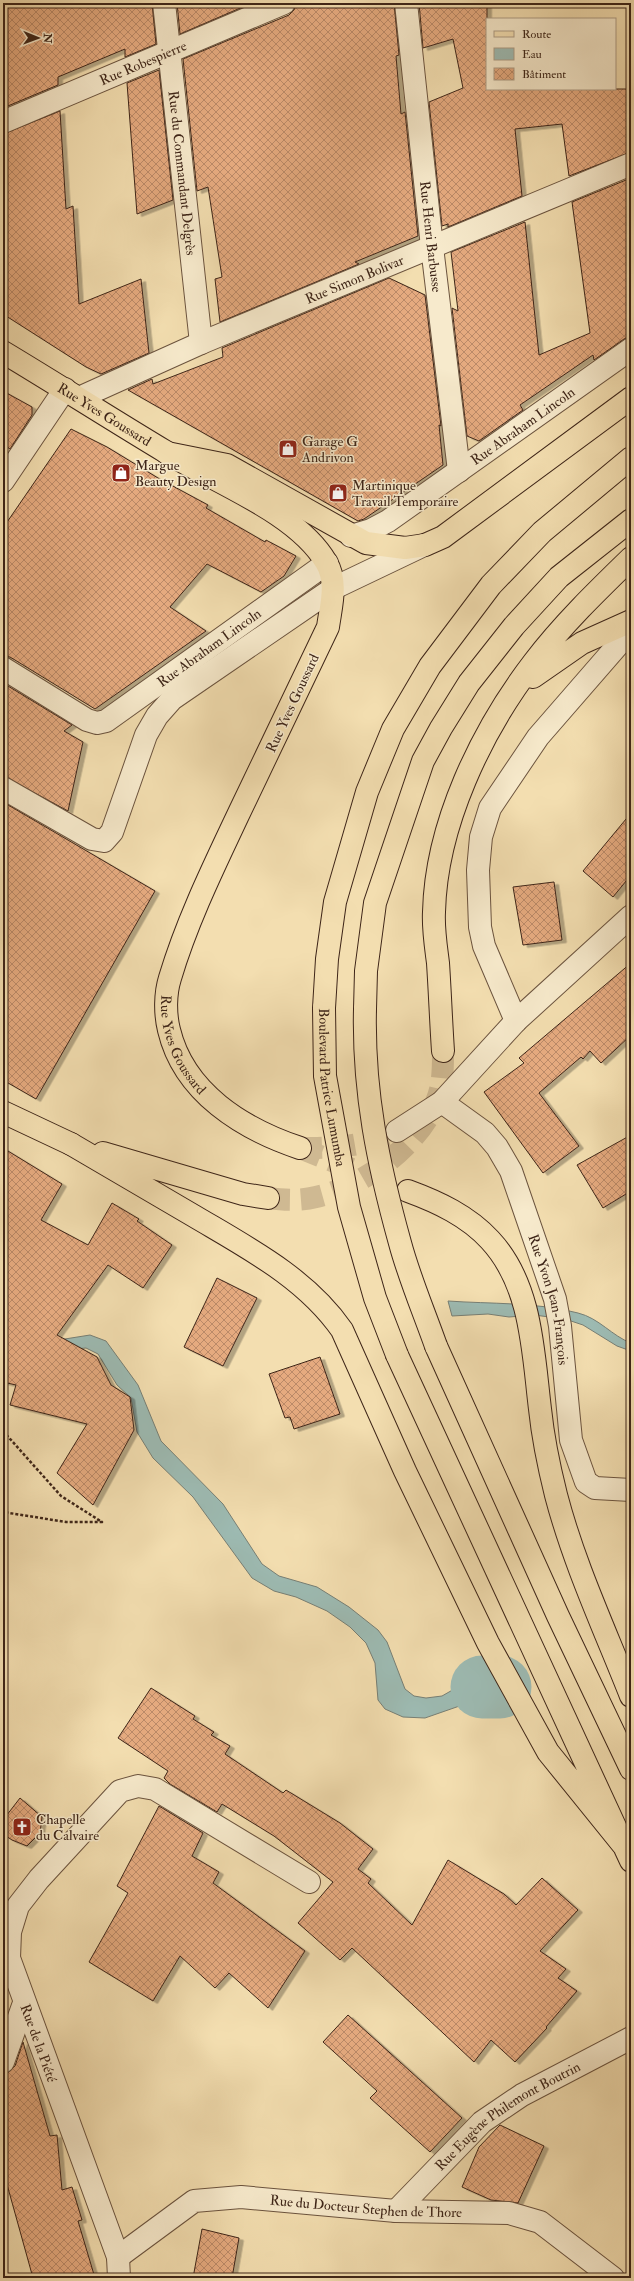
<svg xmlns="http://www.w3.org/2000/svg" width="634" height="2281" font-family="'IM FELL Double Pica',serif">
<defs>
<pattern id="building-cross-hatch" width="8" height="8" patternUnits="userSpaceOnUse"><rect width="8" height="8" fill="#e5aa7f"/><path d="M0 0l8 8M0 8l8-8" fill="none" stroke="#bb8a67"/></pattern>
<filter id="shadow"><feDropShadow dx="4.5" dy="2.5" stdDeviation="0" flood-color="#0004"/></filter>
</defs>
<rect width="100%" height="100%" fill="#f3deb0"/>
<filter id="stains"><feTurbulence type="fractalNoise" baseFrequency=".005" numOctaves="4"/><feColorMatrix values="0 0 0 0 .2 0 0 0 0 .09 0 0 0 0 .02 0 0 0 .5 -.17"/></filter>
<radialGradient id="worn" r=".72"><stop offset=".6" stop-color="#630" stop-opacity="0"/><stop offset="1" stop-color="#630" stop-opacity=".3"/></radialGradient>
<!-- water -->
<path fill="#9dbbb3" stroke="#777f75" d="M448,1301c42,3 89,1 130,12 21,5 34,23 53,30v8l-14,-5 -34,-21 -18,-6 -31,-4 -25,2 -21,-3 -36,2z
M90,1335l16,6 32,44 23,56 62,63 39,60 17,12 38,11 32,20 29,23 9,12 18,47 9,7 12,2 16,-2 35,-20 9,24 -15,2 -46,16 -22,-1 -18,-8 -7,-9 -3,-37 -9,-20 -16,-16 -23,-16 -31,-14 -22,-6 -22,-13 -59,-81 -40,-39 -16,-26 -6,-34 -14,-13 -19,-31 -12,-6 -53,5 -30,-15 43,4z"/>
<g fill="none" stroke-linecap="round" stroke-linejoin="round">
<!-- river -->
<path stroke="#9dbbb3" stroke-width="63" d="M482,1687h18"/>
</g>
<!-- building -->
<path fill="url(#building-cross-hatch)" stroke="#3e2518" filter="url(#shadow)" d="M3,3h149l4,41 -31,13v-8l-67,28v8l-55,23z
M177,3h75l-72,31z
M296,3h98l5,52 -3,1 5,58 4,-2 13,124 -63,26 4,2 -139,58 -5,-43 7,-2 -14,-90 -11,4 -14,-132 106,-44 5,-5z
M419,3h68v86h144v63l-62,24 -7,-52 -47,5 7,67 -74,31v-3l-6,2 -13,-124 34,-14 -10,-49 -30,9z
M159,70l14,130 -36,14 -10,-131z
M60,111l6,98 7,-3 6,98 62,-25 8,74 -48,21 -15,-7 -83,-53v-180z
M631,178v158l-7,3 -30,21 -1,-5 -73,50 3,5 -44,31 -12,-5 -15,-128 6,3 -7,-59 74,-30 14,133 51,-22 -18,-131z
M389,278l36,17 16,131 -2,-1 4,40 -79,54 -6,2 -230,-131 24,-11 1,5 70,-27 -1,-9z
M3,391l29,16v8l-22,34 -7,-5z
M71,429l36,18 51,31 50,27 -2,3 59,34 1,-2 30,16 -12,20 -23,16 -54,-28 -37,43 36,24 -111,78 -85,-52 -7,-1v-128z
M3,683l69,42 -8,6 19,11 -15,69 -65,-35z
M3,802l152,89 -119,208 -33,-19z
M631,813v62l-18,22 -30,-26z
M554,882l8,58 -39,5 -10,-58z
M631,963v72l-30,28 -11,-12 -7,8 -2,-2 -42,36 40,53 -36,27 -59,-81 40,-29 -5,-5z
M631,1135v56l-28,17 -26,-43z
M3,1148l59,36 -21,36 47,25 24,-42 27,16 -2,2 35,24 -29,43 -35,-23 -51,70 40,22 14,28 19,12 4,33 -41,75 -36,-32 30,-49 -77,-19 6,-20 -13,-3z
M217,1278l40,20 -34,68 -39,-19z
M320,1357l20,57 -46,15 -4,-12 -5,1 -16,-44z
M151,1688l44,28 -2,3 21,13 -3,3 19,11 -5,8 58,39 3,-3 54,33 33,26 -15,20 13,10 -3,4 44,42 36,-65 56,34 12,11 26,-27 36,32 -38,41 26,18 -8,9 19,13 -31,36 1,1 -32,34 -24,-22 -17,22 -122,-114 -12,12 -42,-37 35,-41 -59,-46 -52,-32 -5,8 -47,-28 -6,-6 4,-7 -50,-33z
M20,1798l22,19 -2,16 -13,13 -15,-6 -9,-6v-14z
M159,1806l44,27 -11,23 27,16 -6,11 92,68 -37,57 -39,-35 -14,15 -35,-32 -27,45 -64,-39 39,-69 -11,-7z
M348,2015l114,103 -32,34 -60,-54 7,-7 -54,-49z
M23,2042l27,94 7,-1 5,55 10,-3 10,33 -4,1 17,57h-62l-30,-108v-84l4,-13 8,-7z
M500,2125l44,21 -26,57 -27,-3 -29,-13 17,-40z
M202,2229l37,9 -7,40h-39z"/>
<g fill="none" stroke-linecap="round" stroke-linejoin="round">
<!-- minor-tunnel -->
<path stroke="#cfb992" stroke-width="22" stroke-dasharray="22 11" stroke-linecap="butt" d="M300,1148c33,0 64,-1 94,-16"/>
<!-- highway-tunnel -->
<path stroke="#cfb992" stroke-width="22" stroke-dasharray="22 11" stroke-linecap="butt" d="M300,1148l57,23
M268,1198c16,2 32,3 48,-1 48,-11 101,-50 120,-95 7,-16 7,-34 7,-51"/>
<!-- minor casing -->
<g stroke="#6b533e" stroke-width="24">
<g id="minor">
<path id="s1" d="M164,3l37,340"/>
<path id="s2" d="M406,3l26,244 27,224"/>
<path id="s3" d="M3,122l281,-119"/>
<path id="s4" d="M79,398l122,-55 430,-179"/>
<path d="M3,481l62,-92"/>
<path id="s5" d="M351,536l20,-6 17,-9 243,-172"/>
<path id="s6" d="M3,668l84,52 10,3 9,-2 221,-158"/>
<path d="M3,788l89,51 12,2 8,-9 34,-97 11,-19 15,-17 162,-111 90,-43"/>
<path d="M516,1021l-32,-75 -4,-19 -2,-57 3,-33 9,-29 48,-71 93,-107"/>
<path id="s7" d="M442,1102l43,31 12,14 14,24 44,128 5,27 11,114 15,42 9,6 36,2"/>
<path d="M397,1131l45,-29 74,-81 115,-105"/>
<path d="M3,2062l21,-59"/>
<path id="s8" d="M396,2211l86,-89 40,-27 109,-57"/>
<path id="s9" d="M118,2257l76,-56 47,-4 155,14 113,2 31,9 73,56"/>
<path d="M119,2278l-1,-21 -109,-299 1,-26 8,-26 21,-27 81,-88 18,-5 17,3 154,93"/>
</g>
</g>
<!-- major casing -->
<g stroke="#3e2518" stroke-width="24">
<g id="major">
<path id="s10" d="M3,352c55,33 108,67 163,100 48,30 131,60 160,110 12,20 5,43 2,65 -30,62 -59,124 -89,186 -25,53 -52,108 -69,165 -5,16 -5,36 -1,52 15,63 74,99 131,118"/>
<path d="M3,1112l68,32"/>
</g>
</g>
<!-- highway casing -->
<g stroke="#3e2518" stroke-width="24">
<path id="highway" d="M167,453l60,12 139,78 39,5 20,-3 18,-8 188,-139
M533,677l49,-34 49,-22
M324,1008l3,-49 8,-57 32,-110 26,-63 37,-63 61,-81 51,-53 89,-74
M365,1009l1,-38 9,-68 48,-142 18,-33 28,-45 45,-57 45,-49 72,-57
M443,1051c-2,-29 -3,-58 -5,-88 -2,-16 -5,-34 -4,-51 2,-87 47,-181 100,-250 28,-37 63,-71 97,-104
M71,1144c41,24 82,48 123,72 54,32 112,62 148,114l63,141 83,172 60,109 76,94
M103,1153l140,41 25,4
M408,1191c30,11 60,25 82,49 42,45 43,112 50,169 3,29 9,58 16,86 18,69 49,135 75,201
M436,1346l122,270 73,153
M397,1355l234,506"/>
</g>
<!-- path -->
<path stroke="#3e2518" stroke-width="2.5" stroke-dasharray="3 2" stroke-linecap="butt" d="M3,1431l58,65 41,26h-36l-63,-10
M3,1859l2,2 1,11"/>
<!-- minor -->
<use href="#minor" stroke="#f7eacc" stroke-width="22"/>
<!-- major -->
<use href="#major" stroke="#f3deb0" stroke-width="22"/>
<!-- highway -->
<use href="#highway" stroke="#f3deb0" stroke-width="22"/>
<!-- highway-bridge casing -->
<g stroke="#3e2518" stroke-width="24" stroke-linecap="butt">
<g id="highway-bridge">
<path id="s11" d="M324,1008l1,68 24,131 26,91 22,57"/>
<path d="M365,1009c-2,82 13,155 35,234 9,34 24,69 36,103"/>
</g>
</g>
<!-- highway-bridge -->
<use href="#highway-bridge" stroke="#f3deb0" stroke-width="22"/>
</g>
<!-- icons -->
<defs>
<g id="shop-square" transform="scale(1)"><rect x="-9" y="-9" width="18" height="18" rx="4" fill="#8f2418" stroke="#f7eacc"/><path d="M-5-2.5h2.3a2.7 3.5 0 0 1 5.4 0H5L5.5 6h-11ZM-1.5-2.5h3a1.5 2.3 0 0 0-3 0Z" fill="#fff"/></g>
<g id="church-square" transform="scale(1)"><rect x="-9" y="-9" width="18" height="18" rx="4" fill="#8f2418" stroke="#f7eacc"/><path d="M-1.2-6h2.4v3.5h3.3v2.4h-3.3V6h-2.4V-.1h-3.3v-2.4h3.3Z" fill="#fff"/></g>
</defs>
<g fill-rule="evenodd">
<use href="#shop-square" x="288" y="449"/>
<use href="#shop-square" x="121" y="473"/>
<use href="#shop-square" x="338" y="493"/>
<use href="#church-square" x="22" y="1827"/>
</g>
<g text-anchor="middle" stroke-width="3" stroke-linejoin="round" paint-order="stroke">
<!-- street labels -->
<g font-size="14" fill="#3e2518" stroke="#f7eacc">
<text dy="5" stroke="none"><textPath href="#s3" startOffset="152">Rue Robespierre</textPath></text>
<text dy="5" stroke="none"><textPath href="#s1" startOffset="171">Rue du Commandant Delgrès</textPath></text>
<text dy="5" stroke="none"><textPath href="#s2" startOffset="235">Rue Henri Barbusse</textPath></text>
<text dy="5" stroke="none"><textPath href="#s4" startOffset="300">Rue Simon Bolivar</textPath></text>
<text dy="5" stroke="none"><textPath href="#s10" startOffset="119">Rue Yves Goussard</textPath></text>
<text dy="5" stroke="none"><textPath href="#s5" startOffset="205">Rue Abraham Lincoln</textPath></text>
<text dy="5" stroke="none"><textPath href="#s6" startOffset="245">Rue Abraham Lincoln</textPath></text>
<text transform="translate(292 703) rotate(-65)" y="5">Rue Yves Goussard</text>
<text dy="5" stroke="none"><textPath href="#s10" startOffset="910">Rue Yves Goussard</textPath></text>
<text dy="5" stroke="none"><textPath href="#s11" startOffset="80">Boulevard Patrice Lumumba</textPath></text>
<text dy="5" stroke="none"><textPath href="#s7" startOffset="234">Rue Yvon Jean-François</textPath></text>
<text transform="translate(39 2043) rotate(70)" y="5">Rue de la Piété</text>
<text dy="5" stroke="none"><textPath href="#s8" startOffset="148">Rue Eugène Philemont Boutrin</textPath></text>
<text dy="5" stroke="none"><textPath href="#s9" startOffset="267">Rue du Docteur Stephen de Thore</textPath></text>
</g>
<!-- poi labels -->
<g font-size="14" fill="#3e2518" stroke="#f7eacc" text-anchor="start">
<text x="302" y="446">Garage G<tspan x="302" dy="16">Andrivon</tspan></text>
<text x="135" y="470">Margue<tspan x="135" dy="16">Beauty Design</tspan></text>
<text x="352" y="490">Martinique<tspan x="352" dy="16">Travail Temporaire</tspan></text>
<text x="36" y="1824">Chapelle<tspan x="36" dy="16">du Calvaire</tspan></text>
</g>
</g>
<!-- margin -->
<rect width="634" height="2281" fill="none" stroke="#f3deb0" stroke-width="16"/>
<rect x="4" y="4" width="626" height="2273" fill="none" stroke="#3e2518" stroke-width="2"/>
<rect x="8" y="8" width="618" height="2265" fill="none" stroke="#3e2518"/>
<!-- legend -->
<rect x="486" y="18" width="130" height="72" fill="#f7eacc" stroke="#ad9b84"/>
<rect x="494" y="31" width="20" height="6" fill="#f3deb0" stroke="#ad9b84"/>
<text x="522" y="38" font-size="12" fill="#3e2518">Route</text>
<rect x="494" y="48" width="20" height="12" fill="#9dbbb3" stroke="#ad9b84"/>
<text x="522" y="58" font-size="12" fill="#3e2518">Eau</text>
<rect x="494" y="68" width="20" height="12" fill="url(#building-cross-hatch)" stroke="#ad9b84"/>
<text x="522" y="78" font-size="12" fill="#3e2518">Bâtiment</text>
<!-- north arrow -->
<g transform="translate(38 38) rotate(91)" stroke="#f7eacc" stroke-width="3" paint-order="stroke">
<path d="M0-3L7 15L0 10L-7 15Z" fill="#3e2518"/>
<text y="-6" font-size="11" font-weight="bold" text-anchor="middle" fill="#3e2518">N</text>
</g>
<rect width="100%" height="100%" filter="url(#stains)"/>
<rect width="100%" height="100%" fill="url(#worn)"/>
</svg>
